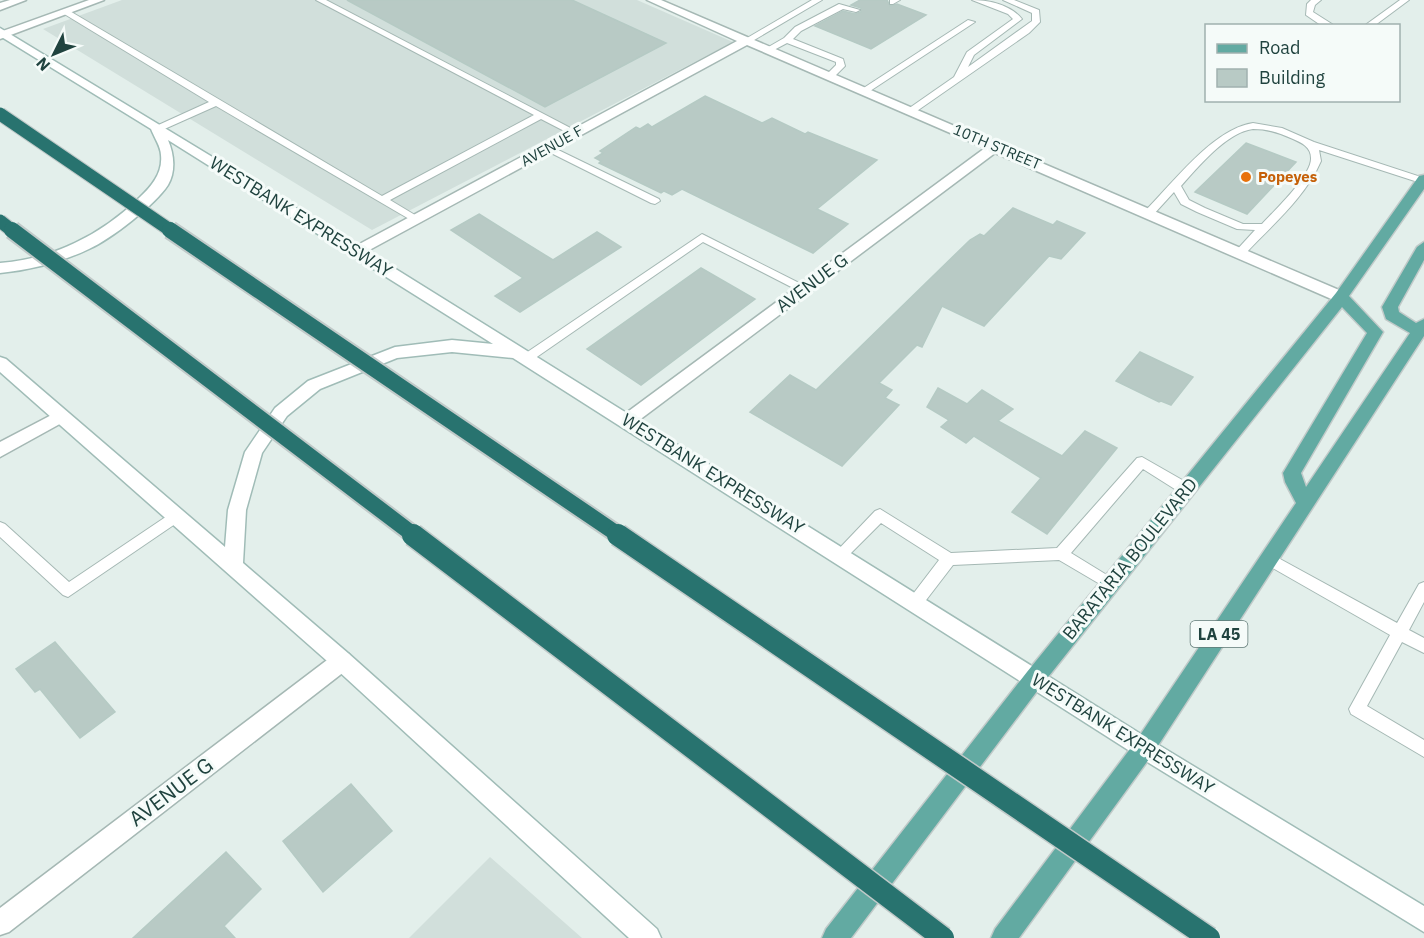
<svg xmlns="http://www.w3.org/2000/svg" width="1424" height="938" font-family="'IBM Plex Sans',sans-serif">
<rect width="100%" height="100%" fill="#e3efeb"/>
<!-- built -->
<path fill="#d1dfdb" d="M122,0h515l96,42 -361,188 -329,-201z
M490,857l92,81h-173z"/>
<!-- building -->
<path fill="#b8cac5" stroke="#b5cac4" stroke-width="1.5" d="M347,0h225l94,43 -121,64z
M860,0h27l3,6 7,-2 29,11 -55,34 -56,-23 28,-15 12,3 6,-2v-4l-10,-3z
M705,96l57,27 10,-5 33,16 3,-2 69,28 -60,49 31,15 -35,29 -131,-64 -10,6 -8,-4 -3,2 -62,-30 2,-2 -6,-3 8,-5 -3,-2 36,-24 4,2 8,-5 4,3z
M1246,143l50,19 -49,52 -52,-22z
M1013,208l40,17 4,-4 28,12 -24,26 -12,-3 -65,70 -42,-20 -20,41 -5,-2 -38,38 13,7 -7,8 14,7 -57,61 -92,-54 40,-37 26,15 154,-150 10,-6 4,2z
M479,214l74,46 44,-28 24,15 -101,65 -25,-16 28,-18 -72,-48z
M701,268l54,31 -114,86 -54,-36z
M1140,352l53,25 -22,28 -10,-4 -2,1 -43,-21z
M938,388l29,16 15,-14 31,19 -15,12 64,35 23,-25 32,17 -70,86 -35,-22 29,-34 -67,-42 -8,7 -25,-16 8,-7 -22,-13z
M55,642l60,70 -35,26 -40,-49 -5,3 -19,-23z
M351,784l41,47 -69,61 -40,-51z
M226,852l35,37 -37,37 11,12h-102z"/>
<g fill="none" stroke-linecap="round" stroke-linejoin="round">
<!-- service casing -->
<g stroke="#a5b8b4" stroke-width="2">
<path id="service" d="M316,0h10l254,133 -8,2 -31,-16 -151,81 30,18 1,2 -5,3 -200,-117 -56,25h-6v-4l55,-25 -148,-90 7,-2 314,186 152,-81z
M812,0h10l-73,43 -7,-2z
M890,0h10l-7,4h-3z
M972,0c17,0 39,5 50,19l-48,36 -6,12 64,-46v-8l-29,-13h11l25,10 1,12 -11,11 -115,80h-6v-4l46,-32 13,-25 46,-33 -5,-5z
M1311,0h10l-6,5 -2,7 22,14h-13l-16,-11 1,-11z
M1400,0h9l-35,26h-10z
M839,4l21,6 -4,2 -13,-3 -42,22 -8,8 50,20 2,7 -12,12 -8,-2 11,-11v-3l-49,-19 -15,8 -7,-2 19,-11 11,-11z
M968,20l7,2 -108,71 -8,-2z
M1253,123l29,5 32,14 110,36v6l-105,-34 2,11c-16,37 -50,65 -77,94l-4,1 -6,-3 21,-23 -18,-1 -40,-17 -16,-8 -7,-12 -21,23h-8v-4c28,-28 68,-82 108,-88zM1253,129c15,0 27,4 40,10 9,4 18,8 18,19 1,17 -37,53 -49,66h-19l-38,-16 -16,-8 -8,-14c17,-19 46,-54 72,-57z
M548,145l111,54 1,2 -5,3 -4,-1 -106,-53v-4z
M702,234l109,55 -6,4 -4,-1 -98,-50 -172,119h-8l-2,-3 2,-3z
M1142,457l49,28 2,4 -2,4h-10l-38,-24 -72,84 44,27 2,4 -2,4 -5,2 -51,-30 -106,5 -33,43 -5,1 -5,-1 -3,-5 3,-5 29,-38 -58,-37 -36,36 -5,2 -5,-2 -2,-4 42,-44 5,-2 71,44 106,-5 80,-90z
M176,510l5,2 2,4 -2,4 -113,77 -5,-2 -63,-58v-15l5,2 64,58z
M1269,553l128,70 22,-39 5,-2v20l-15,28 15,8v15l-22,-11 -35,64 57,34v17l-73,-43 -2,-5 41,-74 -126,-72 -2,-4 2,-4z"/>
</g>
<!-- minor casing -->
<g stroke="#a5b8b4" stroke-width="3">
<path id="minor" d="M647,0h14l333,143h7l1,3 344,147 3,4 -8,5 -5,-1 -341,-148 -361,271 -6,2 -6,-2 -3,-4 3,-4 363,-268 -238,-103 -385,209h-10l-2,-3 2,-3 385,-207z
M61,410l6,2 3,4 -3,4 -67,37v-15z
M342,652l7,2 3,7 -3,7 -340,264 -9,3v-27l335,-254z"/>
</g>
<!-- tertiary casing -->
<g stroke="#a5b8b4" stroke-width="3">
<path id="tertiary" d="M10,0h16l-26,10v-7z
M89,0h15l-104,39v-7z"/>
</g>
<!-- secondary casing -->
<g stroke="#a0bcb7" stroke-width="3">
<path id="secondary" d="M0,28l362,220 790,493 272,165v26l-288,-177 -623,-397 -61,-6 -55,6 -77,31 -33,27 -25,37 -16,57 -3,53 106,91 308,275 4,9h-32l-294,-270 -335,-296v-15l6,2 219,188 3,-37 17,-58 30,-44 33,-27 87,-34 57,-7 41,4 -325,-204c6,14 8,31 0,45 -13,20 -57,54 -79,64 -27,13 -59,21 -89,24v-10c53,-4 101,-28 139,-65 12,-11 24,-25 22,-43 0,-8 -7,-18 -10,-26l-151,-93z"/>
</g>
<!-- primary casing -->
<g stroke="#c1cac9" stroke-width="3">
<path id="primary" d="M1424,175v14l-75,107 34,36 -82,141 5,14 104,-154 -24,-14 -4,-12 35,-60 7,-5v18l-26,47 1,5 17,11 8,-4v17l-272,419 -133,183h-28l4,-9 141,-188 160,-238 -11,-21 -2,-9 84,-140 -25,-26 -301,379 -190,252h-29l4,-9 201,-257 309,-379 83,-117z"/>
</g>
<!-- service -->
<use href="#service" fill="#fff" fill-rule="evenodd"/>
<!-- minor -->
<use href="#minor" fill="#fff" fill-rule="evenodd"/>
<!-- tertiary -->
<use href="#tertiary" fill="#fff" fill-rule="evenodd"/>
<!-- secondary -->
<use href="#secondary" fill="#fff" fill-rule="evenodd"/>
<!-- primary -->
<use href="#primary" fill="#62aaa2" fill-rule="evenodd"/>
<!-- motorway-bridge-far2 casing -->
<g stroke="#c1cac9" stroke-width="15" stroke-linecap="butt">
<path id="motorway-bridge-far2" d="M0,114l173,118
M0,221l14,11"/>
</g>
<!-- motorway-bridge-far1 casing -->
<g stroke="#c1cac9" stroke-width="20" stroke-linecap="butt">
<path id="motorway-bridge-far1" d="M12,230l403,306
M170,230l450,306"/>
</g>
<!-- motorway-bridge casing -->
<g stroke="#c1cac9" stroke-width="25" stroke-linecap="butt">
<path id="motorway-bridge" d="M413,535l530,403
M618,535l591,403"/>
</g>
<!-- motorway-bridge-far2 -->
<use href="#motorway-bridge-far2" stroke="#28736f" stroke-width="13"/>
<!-- motorway-bridge-far1 -->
<use href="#motorway-bridge-far1" stroke="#28736f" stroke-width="16"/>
<!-- motorway-bridge -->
<use href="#motorway-bridge" stroke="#28736f" stroke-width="22"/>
</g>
<!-- markers -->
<circle fill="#e8710a" stroke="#f5fbf9" stroke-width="2" cx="1246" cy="177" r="6"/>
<g text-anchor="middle" stroke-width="6" stroke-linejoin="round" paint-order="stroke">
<!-- far-street labels -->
<g font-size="15" fill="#20433f" stroke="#f5fbf9">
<text transform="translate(552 146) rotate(-29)" y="5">AVENUE F</text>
<text transform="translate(997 147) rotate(23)" y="5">10TH STREET</text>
</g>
<!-- far-food labels -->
<g font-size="15" font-weight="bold" fill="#c56008" stroke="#f5fbf9" text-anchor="start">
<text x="1258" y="182">Popeyes</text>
</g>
<!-- shield labels -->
<rect fill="#f5fbf9" stroke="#607a77" stroke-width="1.5" x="1190.5" y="621" width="57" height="26" rx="4.5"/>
<g font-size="16" font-weight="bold" fill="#20433f">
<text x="1219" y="640">LA 45</text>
</g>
<!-- street labels -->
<g font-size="18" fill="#20433f" stroke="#f5fbf9">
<text transform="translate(301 217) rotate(32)" y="6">WESTBANK EXPRESSWAY</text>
<text transform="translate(812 283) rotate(-37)" y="6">AVENUE G</text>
<text transform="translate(713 474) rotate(32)" y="6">WESTBANK EXPRESSWAY</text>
<text transform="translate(1130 559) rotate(-51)" y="6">BARATARIA BOULEVARD</text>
<text transform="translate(1123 734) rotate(32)" y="6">WESTBANK EXPRESSWAY</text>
</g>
<!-- near-street labels -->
<g font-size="21" fill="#20433f" stroke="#f5fbf9">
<text transform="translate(171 792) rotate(-37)" y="7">AVENUE G</text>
</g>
</g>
<!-- legend -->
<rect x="1205" y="24" width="195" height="78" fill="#f5fbf9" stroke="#a0b1af" stroke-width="1.5"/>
<rect x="1217" y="44" width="30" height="9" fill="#62aaa2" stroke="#a0b1af" stroke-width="1.5"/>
<text x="1259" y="54" font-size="18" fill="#20433f">Road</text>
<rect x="1217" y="69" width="30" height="18" fill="#b8cac5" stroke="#a0b1af" stroke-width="1.5"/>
<text x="1259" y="84" font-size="18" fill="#20433f">Building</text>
<!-- north arrow -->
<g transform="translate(54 54) rotate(227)" stroke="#f5fbf9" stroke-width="4.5" paint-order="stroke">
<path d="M0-4.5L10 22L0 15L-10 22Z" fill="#20433f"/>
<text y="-9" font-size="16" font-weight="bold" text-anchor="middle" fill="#20433f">N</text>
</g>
</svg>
